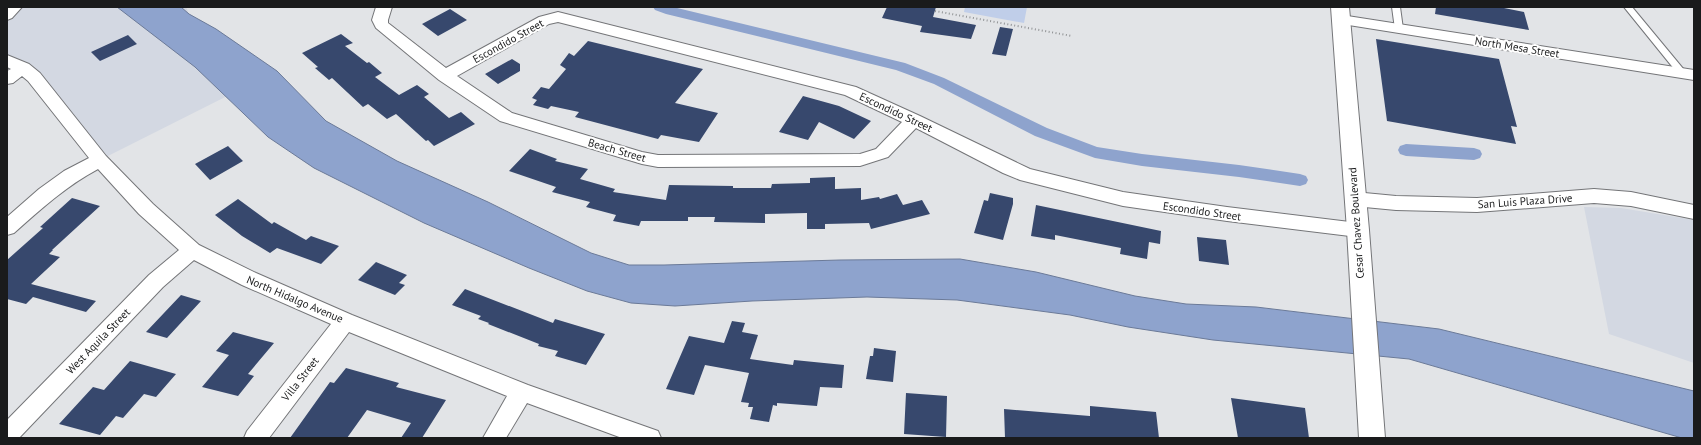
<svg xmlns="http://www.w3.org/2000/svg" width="1701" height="445" font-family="'PT Sans',sans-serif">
<rect width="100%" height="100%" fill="#e2e4e7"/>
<!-- built -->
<path fill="#d3d8e2" d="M7,7h179l3,7 27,15 61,42 -177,89 -66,-83 -27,-17z
M1584,207l37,1 73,12v143l-85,-29z"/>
<!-- green -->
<path fill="#c0cee9" d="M965,7h62l-3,16 -60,-11z"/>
<!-- water -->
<path fill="#8ea3cd" stroke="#6b7a98" d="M117,7h64l8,7 27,15 61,42 49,50 71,40 91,41 103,51 38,12h35l176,-5 120,-1 76,13 99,24 51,8 70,3 183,22 255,62v47h-12l-273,-79 -196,-19 -85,-13 -58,-12 -113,-15 -90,-3 -115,4 -77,5 -44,-3 -44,-12 -58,-23 -105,-45 -110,-55 -46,-31 -73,-70z"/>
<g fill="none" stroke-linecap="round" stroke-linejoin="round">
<!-- canal -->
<path fill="#8ea3cd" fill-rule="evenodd" d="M653,7h20l232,56 39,15 103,50 50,19 45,7 97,11 61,9 6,2 2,4 -2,4 -6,2 -61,-9 -97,-11 -47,-8 -60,-22 -101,-52 -38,-14 -230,-56 -11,-4z
M1406,144l68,4 6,2 2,4 -2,4 -6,2 -68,-4 -6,-2 -2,-4 2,-4z"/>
</g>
<!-- building -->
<path fill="#37486d" d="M887,7h49l-3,10 43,8 -5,14 -51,-7 2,-6 -40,-8z
M1436,7h67l1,1 20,4 5,18 -94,-16z
M450,9l17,11 -29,16 -16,-12z
M1000,27l13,2 -7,27 -14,-2z
M341,34l12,9 -8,3 22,17 2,-1 13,11 -7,4 24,18 18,-10 12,9 -5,3 25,21 12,-6 14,12 -41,22 -6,-6 -2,1 -30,-27 -9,5 -19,-15 -5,3 -31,-29 -3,2 -14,-12 3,-1 -16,-14z
M128,35l9,9 -37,17 -9,-9z
M1376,39l123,20 18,68 -6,-1 5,18 -129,-23z
M588,41l115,28 -28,34 43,10 -19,29 -38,-7 -3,4 -83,-22 4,-5 -28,-6 -3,3 -15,-4 4,-5 -5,-2 9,-11 8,2 17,-20 -6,-4 9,-12 5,3z
M512,59l8,5v7l-22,13 -13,-10z
M803,96l36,10 32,15 -17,18 -35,-17 -11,18 -29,-8z
M228,146l15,15 -33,19 -15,-16z
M530,149l27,10 -2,2 33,8 -8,10 35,10 -2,3 53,8 3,-15 64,1v2h38l1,-4 38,-1v-5l25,-1v12l26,-1v12l18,-3 1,2 17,-5 6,11 19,-5 8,14 -59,15 -2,-6 -44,1v5h-18v-16l-42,1v9l-51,-1 1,-5h-27v4h-47l-2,5 -26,-5 3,-6 -30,-8 4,-5 -38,-10 4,-5 -47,-16z
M990,193l23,5v6l-10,36 -29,-7 10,-33 4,1z
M72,198l28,8 -48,44h1l-4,4 11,3 -29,27 65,17 -10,11 -53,-15 -7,7 -19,-5v-39l36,-32 -3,-1z
M238,199l34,25 2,-2 32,18 5,-4 28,10 -18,18 -44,-16 -7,5 -28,-17 -27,-21z
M1036,205l125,26 -1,13 -11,-2 -2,17 -27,-5 1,-6 -66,-13v5l-24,-4z
M1197,237l29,3 3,25 -30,-4z
M376,262l31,13 -8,8 6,2 -10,10 -37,-15z
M465,289l88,34 2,-4 50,15 -19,31 -31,-9 3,-5 -20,-5 1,-2 -51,-20 1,-1 -11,-4 3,-3 -29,-11z
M181,295l20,6 -34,37 -21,-6z
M732,321l13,2 -3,9 16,3 -8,24 43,6 1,-5 50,5 -2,23 -22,-1 -3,19 -40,-3v3l-4,-1 -4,17 -19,-3 3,-12h-5l1,-4 -8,-1 8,-29 -44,-8 -11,30 -28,-6 23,-53 35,7z
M233,332l41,11 -26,31 6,2 -16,20 -36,-9 27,-32 -13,-4z
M874,348l22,3 -3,31 -27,-3 4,-23h3z
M130,361l46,13 -20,23 -12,-3 -21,24 -7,-2 -16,19 -41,-11 34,-37 11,3z
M346,368l53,15 -3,4 50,13 -24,38h-21l10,-15 -44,-13 -20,28h-57l40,-56 4,1z
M906,393l41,3 -1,41 -42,-3z
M1231,398l74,10 4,30h-71z
M1090,406l66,6 3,26h-154l-1,-29 86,7z"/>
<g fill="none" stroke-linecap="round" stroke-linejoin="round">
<!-- lane casing -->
<g stroke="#747578" stroke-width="2">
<path id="lane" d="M1392,7h8l3,22 -1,2h-6l-1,-2z
M1624,7h8l53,64 1,2 -1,2h-6z"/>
</g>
<!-- street casing -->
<g stroke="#747578" stroke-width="2">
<path id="street" d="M7,7h15l-10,11 -5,2z
M376,7h16l-4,13v3l58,45 93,-51 19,-5 298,75 64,29 110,53 93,23 104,15 131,16 7,2 3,5 -3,5 -7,2 -131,-16 -104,-15 -103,-26 -17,-7 -87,-45 -28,29 -28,9 -202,1 -16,-3 -142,-43 -61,-41 -63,-52 -4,-8zM558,22l287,73 57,27 -26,27 -16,5 -202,1 -16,-3 -130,-39 -55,-37 92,-52z
M1341,15l353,55v10l-358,-57 -3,-3 3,-3z
M7,55l22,9 11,9 66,83 47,48 46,41 57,28 96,42 176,70 130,46 3,7h-39l-95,-35 -21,35h-23l24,-42 -158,-64 -80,106h-25l3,-7 84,-107 -89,-39 -48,-25 -31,27 -144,151h-12v-18l142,-145 30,-25 -40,-36 -41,-45c-32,17 -57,40 -84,64l-7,2v-18l32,-28 25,-18 25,-13 -61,-77 -6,-5 -9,7 -6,1v-13l4,-2 -4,-2z
M1594,189l37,3 63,13v14l-63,-13 -37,-3 -117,9 -81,-2 -42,-4 -7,-2 -2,-5 2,-5 7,-2 42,4 81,2z"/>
</g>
<!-- secondary casing -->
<g stroke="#747578" stroke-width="2">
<path id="secondary" d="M1331,7h18l20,223 16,208h-26l-12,-208z"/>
</g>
<!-- path -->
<path stroke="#929496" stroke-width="2" stroke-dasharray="1 2.5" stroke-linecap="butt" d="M935,11l137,25"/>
<!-- lane -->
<use href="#lane" fill="#fff" fill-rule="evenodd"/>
<!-- street -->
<use href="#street" fill="#fff" fill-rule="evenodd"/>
<!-- secondary -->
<use href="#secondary" fill="#fff" fill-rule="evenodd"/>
</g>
<g text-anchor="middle" stroke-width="4" stroke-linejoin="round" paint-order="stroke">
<!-- street labels -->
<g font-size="11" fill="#1a1b1c" stroke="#fff">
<text transform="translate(508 41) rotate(-29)" y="4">Escondido Street</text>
<text transform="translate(1517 47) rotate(9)" y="4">North Mesa Street</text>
<text transform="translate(896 112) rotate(25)" y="4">Escondido Street</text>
<text transform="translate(617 150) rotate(16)" y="4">Beach Street</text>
<text transform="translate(1525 201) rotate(-4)" y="4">San Luis Plaza Drive</text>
<text transform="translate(1202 211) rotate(8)" y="4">Escondido Street</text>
<text transform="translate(1356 223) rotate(-94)" y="4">Cesar Chavez Boulevard</text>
<text transform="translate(295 299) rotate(23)" y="4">North Hidalgo Avenue</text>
<text transform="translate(98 341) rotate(-46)" y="4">West Aquila Street</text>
<text transform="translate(300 379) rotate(-52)" y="4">Villa Street</text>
</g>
</g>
<!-- border -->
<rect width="1701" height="445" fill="none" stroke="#1a1b1c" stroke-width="16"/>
</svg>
